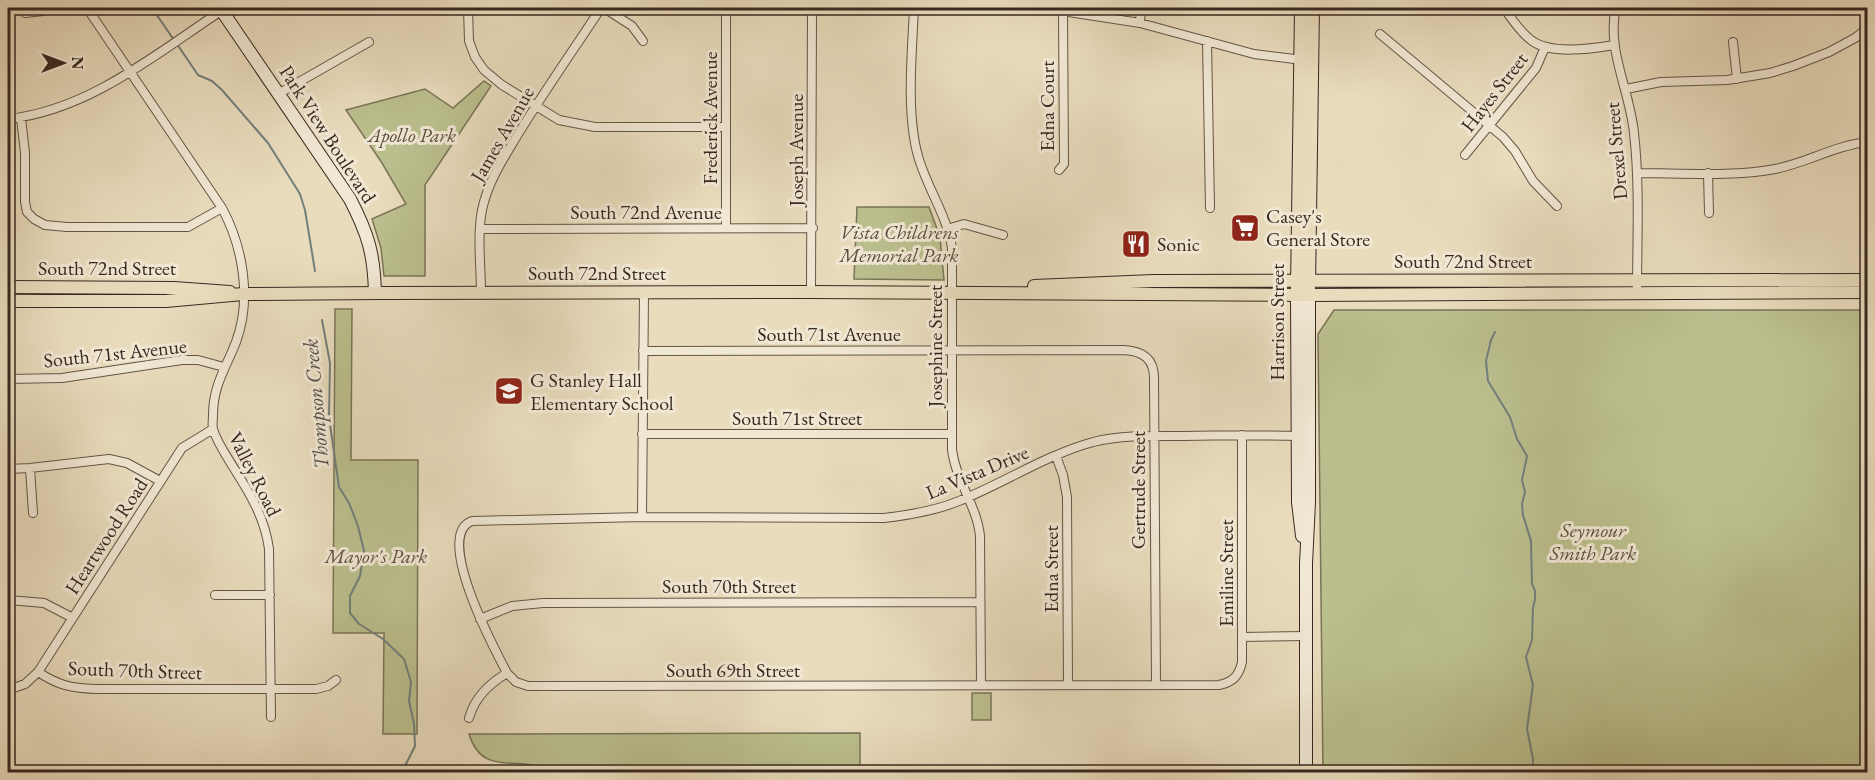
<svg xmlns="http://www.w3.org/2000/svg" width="1875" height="780" font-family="'EB Garamond',serif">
<rect width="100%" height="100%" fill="#e9dcbd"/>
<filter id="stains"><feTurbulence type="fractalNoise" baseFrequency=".00333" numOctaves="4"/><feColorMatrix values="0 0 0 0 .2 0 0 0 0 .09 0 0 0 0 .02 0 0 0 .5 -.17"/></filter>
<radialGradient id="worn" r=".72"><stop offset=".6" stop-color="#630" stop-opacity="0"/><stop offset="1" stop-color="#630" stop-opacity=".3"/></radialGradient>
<!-- green -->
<path fill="#bbbf8e" stroke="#7a7458" stroke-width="1.5" d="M484,81l7,5 -66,99v91h-41l-3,-28 -9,-29 34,-15 -24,-41 -36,-53 79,-21 28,19z
M857,207h72l11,30 4,43 -90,-1z
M335,309h17l-1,151h67l-1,274h-34l1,-101h-51z
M1334,310h533v462h-544l-5,-438z
M972,693h19v27h-19z
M860,733v39h-314c-25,-20 -63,8 -77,-38z"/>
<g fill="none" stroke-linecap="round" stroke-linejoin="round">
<!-- stream -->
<path stroke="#737f7d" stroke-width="2" d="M152,8l22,32
M177,44l21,31 14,6 10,9 46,53 32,51 5,16 10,61
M322,320l8,43 -1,54 10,70 10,16 9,23 6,25 -4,25 -10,20v17l9,11 24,15 21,20 7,23 -2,19 5,23 1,22 -9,18 1,8
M1495,332l-4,8 -5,21 2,20 22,36 7,22 10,17 -5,24 3,12 -3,12 1,11 8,26 1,43 3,7v8l-2,9 -1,32 -6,17 7,28 -6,44 6,30v13"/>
<!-- street casing -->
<g stroke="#645548" stroke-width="10">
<path id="street" d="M87,8l135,200c21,39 30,91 14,134 -10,26 -23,43 -23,73 0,5 -1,10 0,14 4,14 15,29 22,41 16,25 30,49 34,79l2,168
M468,8l1,33 6,16 9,13 18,15 57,35 36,7h131
M604,8l28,18 11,15
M914,8c-2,45 -8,105 4,148 9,32 29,59 34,92v202c4,31 25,56 28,86l1,149
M1043,8l97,15 114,31 49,6
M1504,8c8,11 16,24 27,32 19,15 60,9 83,5
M1616,8c-10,41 14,83 18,125 6,53 3,107 3,160
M25,13l18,-2 5,-3
M1140,23l1,-15
M1380,34l123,103 12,14 18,30 24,25
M1207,41l3,167
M1733,42l4,37
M1626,89l35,-7 66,-2 43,-7 23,-7 36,-14 26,-14 13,-10
M278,94l91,-52
M21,118l4,35v49l2,10 7,7 11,6 22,2h121l34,-19
M8,119c82,-9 149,-66 216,-110
M1465,155l71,-87 9,-21
M1059,170l5,-6 -1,-153
M1637,173c42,0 98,4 138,-4 31,-6 61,-24 93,-27
M1708,173l1,40
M726,228v-220
M480,229l333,-1
M947,229l17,-5 39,11
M811,292l1,-284
M481,293c0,-27 -4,-56 1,-83 6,-29 23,-54 38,-79 26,-42 54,-82 81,-123
M643,351l481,-1c19,1 30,9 30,28l2,307
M8,379l54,-1 120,-18h16l26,7
M642,434h309
M1242,435v227c-3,14 -9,20 -23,23l-691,1 -12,-4 -9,-9c-12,-23 -74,-138 -35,-152l170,-4 242,1c26,-3 51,-7 75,-17 45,-18 87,-46 134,-59 29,-7 60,-6 90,-6 40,-1 79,-1 119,0
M1056,456l7,19 4,22 1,188
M30,468l3,45
M8,469l22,-1 79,-9 18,4 33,18
M642,517l2,-225
M215,595h55
M8,600l36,3 29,15
M480,619l32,-13 31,-3 437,-1
M1242,637l65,-1
M38,672c20,13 32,16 57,17h221l12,-3 8,-6
M8,690l17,-6 13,-12 144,-224 31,-19
M469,718c6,-21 20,-34 38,-45"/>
</g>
<!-- secondary casing -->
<g stroke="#382821" stroke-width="14">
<path id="secondary" d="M220,8l130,191c18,35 24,54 25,94
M1297,295l1,207 4,34
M1306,772v-208l3,-62v-207"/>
</g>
<!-- primary casing -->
<g stroke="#382821" stroke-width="14">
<path id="primary" d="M1034,286l119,-5 715,-1
M8,287l166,1 56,4
M1297,288l4,-280
M1309,288l4,-280
M8,301h158l77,-7 139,-1 429,-1 498,3 559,-3"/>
</g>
<!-- street -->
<use href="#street" stroke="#f1e8d4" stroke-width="8"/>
<!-- secondary -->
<use href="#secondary" stroke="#f1e8d4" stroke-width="12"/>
<!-- primary -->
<use href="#primary" stroke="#e9dcbd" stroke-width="12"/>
</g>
<!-- icons -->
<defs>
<g id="supermarket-square" transform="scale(1.5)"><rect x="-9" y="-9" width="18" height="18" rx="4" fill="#8f2418" stroke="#f1e8d4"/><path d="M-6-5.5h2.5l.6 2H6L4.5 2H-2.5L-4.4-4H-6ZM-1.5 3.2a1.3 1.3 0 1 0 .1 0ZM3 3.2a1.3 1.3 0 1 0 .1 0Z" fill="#fff"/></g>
<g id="restaurant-square" transform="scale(1.5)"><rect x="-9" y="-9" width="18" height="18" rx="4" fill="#8f2418" stroke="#f1e8d4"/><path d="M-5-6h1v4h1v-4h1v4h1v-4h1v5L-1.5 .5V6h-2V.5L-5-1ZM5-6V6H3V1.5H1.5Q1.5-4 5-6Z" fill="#fff"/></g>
<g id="school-square" transform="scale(1.5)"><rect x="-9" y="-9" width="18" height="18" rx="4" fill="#8f2418" stroke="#f1e8d4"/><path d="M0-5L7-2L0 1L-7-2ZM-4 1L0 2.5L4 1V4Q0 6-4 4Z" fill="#fff"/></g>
</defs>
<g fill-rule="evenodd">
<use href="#supermarket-square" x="1245" y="228"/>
<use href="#restaurant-square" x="1136" y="244"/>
<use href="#school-square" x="509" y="391"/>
</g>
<g text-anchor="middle" stroke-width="6" stroke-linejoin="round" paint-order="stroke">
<!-- street labels -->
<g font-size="20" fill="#382821" stroke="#f1e8d4">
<text transform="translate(1494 92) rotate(-52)" y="7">Hayes Street</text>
<text transform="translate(1047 106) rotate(-90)" y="7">Edna Court</text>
<text transform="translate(710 118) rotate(-90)" y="7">Frederick Avenue</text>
<text transform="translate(328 134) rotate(57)" y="7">Park View Boulevard</text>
<text transform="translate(502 134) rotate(-60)" y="7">James Avenue</text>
<text transform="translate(796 150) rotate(-90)" y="7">Joseph Avenue</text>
<text transform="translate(1616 151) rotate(-95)" y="7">Drexel Street</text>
<text x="646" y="219">South 72nd Avenue</text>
<text x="1463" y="268">South 72nd Street</text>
<text x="107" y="275">South 72nd Street</text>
<text x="597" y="280">South 72nd Street</text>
<text transform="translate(1277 322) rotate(-90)" y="7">Harrison Street</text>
<text x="829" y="341">South 71st Avenue</text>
<text transform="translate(935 346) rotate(-90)" y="7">Josephine Street</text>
<text transform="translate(115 353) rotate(-6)" y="7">South 71st Avenue</text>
<text x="797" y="425">South 71st Street</text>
<text transform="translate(977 472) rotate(-23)" y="7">La Vista Drive</text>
<text transform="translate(255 474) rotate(63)" y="7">Valley Road</text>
<text transform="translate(1138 490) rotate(-90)" y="7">Gertrude Street</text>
<text transform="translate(106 536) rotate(-57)" y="7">Heartwood Road</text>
<text transform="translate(1051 569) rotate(-90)" y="7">Edna Street</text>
<text transform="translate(1226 573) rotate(-90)" y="7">Emiline Street</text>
<text x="729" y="593">South 70th Street</text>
<text transform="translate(135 670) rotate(2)" y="7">South 70th Street</text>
<text x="733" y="677">South 69th Street</text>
</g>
<!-- park labels -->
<g font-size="20" font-style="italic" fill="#594e3c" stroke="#f1e8d4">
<text x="412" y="142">Apollo Park</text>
<text x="899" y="239">Vista Childrens<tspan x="899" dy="23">Memorial Park</tspan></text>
<text x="1593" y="537">Seymour<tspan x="1593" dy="23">Smith Park</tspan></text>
<text x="376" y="563">Mayor's Park</text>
</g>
<!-- poi labels -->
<g font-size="20" fill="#382821" stroke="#f1e8d4" text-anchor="start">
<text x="1266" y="223">Casey's<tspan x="1266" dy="23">General Store</tspan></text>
<text x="1157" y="251">Sonic</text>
<text x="530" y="387">G Stanley Hall<tspan x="530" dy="23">Elementary School</tspan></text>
</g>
<!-- water labels -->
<g font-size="21" font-style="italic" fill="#514c48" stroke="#f1e8d4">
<text transform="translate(316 404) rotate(-95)" y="7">Thompson Creek</text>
</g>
</g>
<!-- margin -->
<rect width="1875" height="780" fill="none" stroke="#e9dcbd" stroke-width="30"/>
<rect x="9" y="9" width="1857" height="762" fill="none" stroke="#382821" stroke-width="3"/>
<rect x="15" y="15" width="1845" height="750" fill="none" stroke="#382821" stroke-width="1.5"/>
<!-- north arrow -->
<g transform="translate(63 63) rotate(90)" stroke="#f1e8d4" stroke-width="4.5" paint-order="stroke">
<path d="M0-4.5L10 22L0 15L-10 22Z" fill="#382821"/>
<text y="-9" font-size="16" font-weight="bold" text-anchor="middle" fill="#382821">N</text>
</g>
<rect width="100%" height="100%" filter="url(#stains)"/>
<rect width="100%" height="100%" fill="url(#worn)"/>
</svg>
